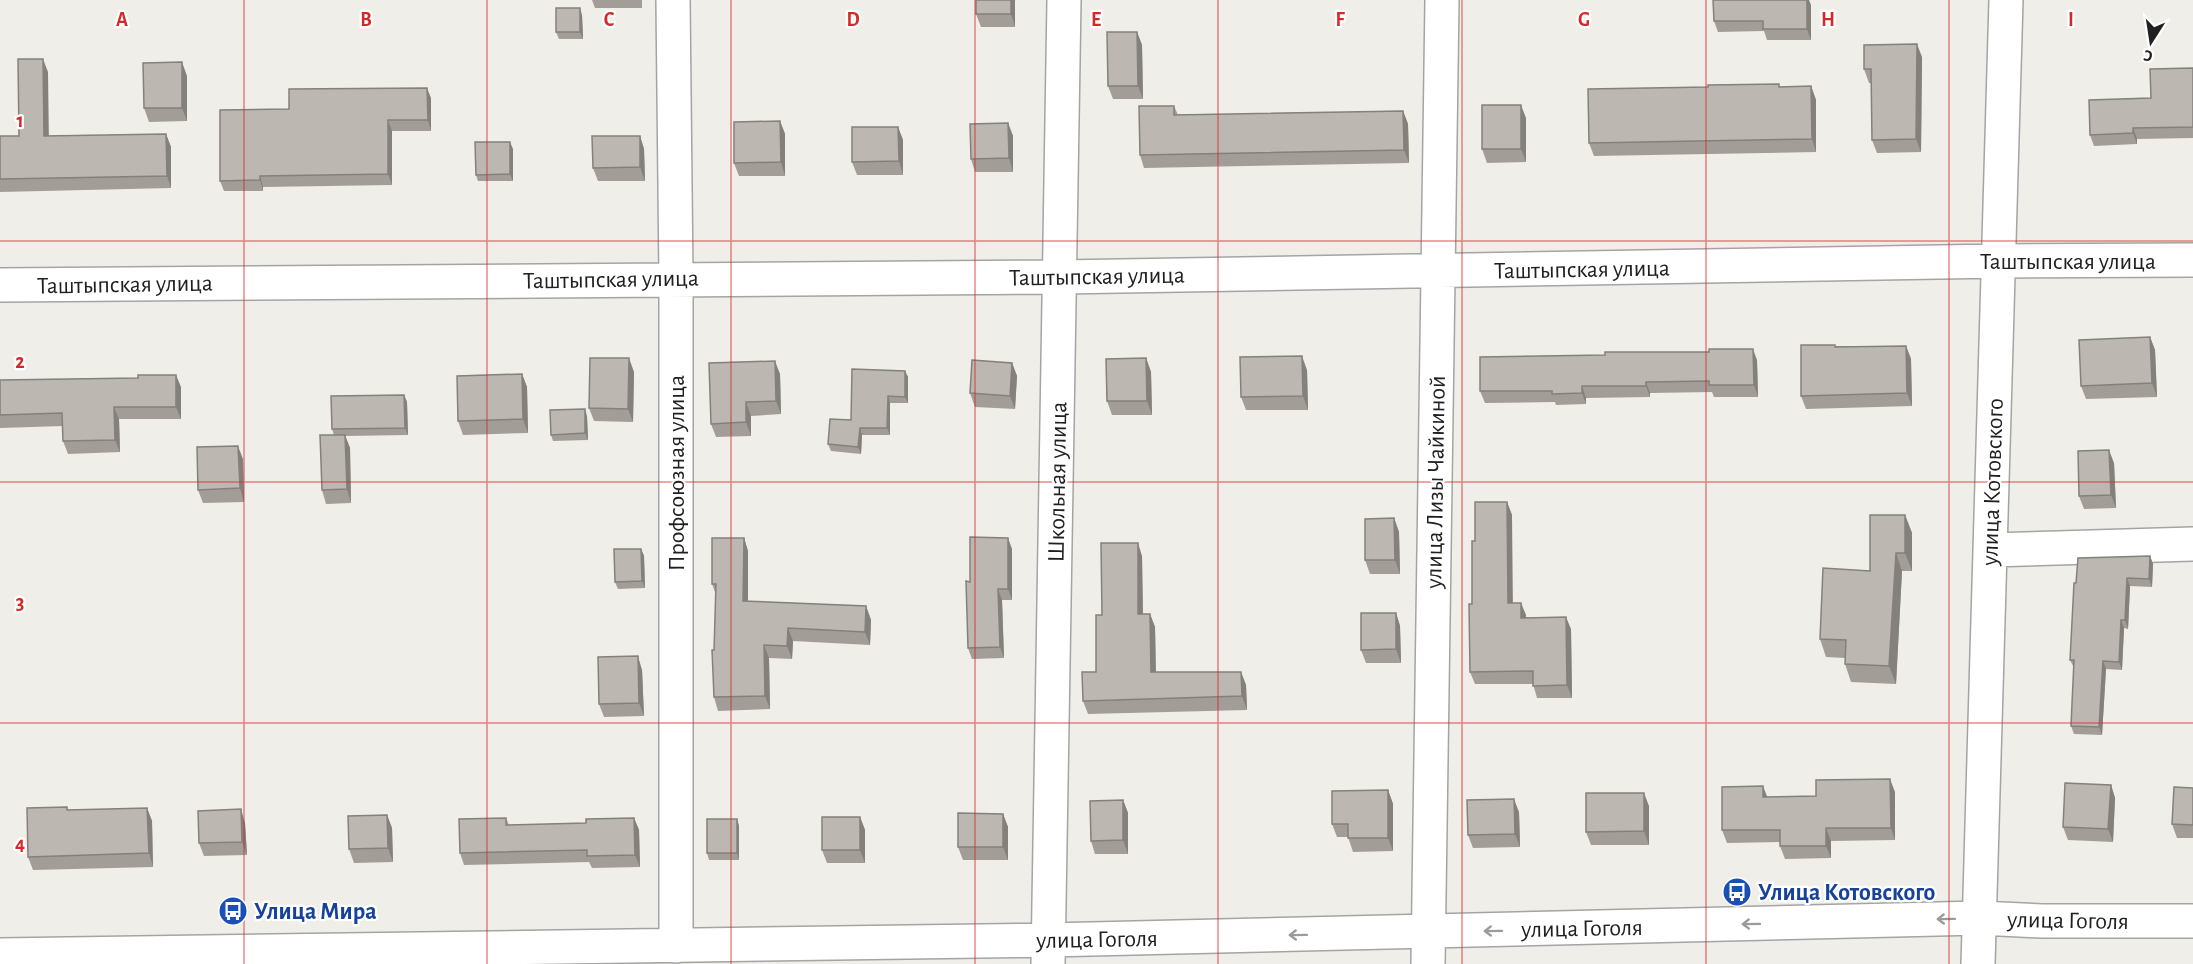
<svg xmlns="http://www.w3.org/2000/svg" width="2193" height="964" font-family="'Alegreya Sans',sans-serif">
<rect width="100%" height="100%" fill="#f0eee8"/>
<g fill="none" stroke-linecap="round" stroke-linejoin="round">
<!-- street casing -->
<g stroke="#a4a4a4" stroke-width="36">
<path id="street" d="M673,0l3,279v667
M0,285l1060,-8 938,-16 195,-1
M1990,550l203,-6
M0,955l1049,-15 931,-22 62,3h151
M1048,964l16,-964
M1428,964l14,-964
M1978,964l28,-964"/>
</g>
<!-- street -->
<use href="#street" stroke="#fff" stroke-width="33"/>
</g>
<!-- wall -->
<path fill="#a39d98" d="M592,0h50v8h-47z
M1015,0v27h-34l-5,-13z
M1811,5v35h-44l-3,-9 -46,1 -4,-11z
M582,15l1,24h-24l-3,-7z
M1137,32l5,13 1,54h-30l-5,-13z
M1922,57l-1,95 -44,1 -5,-13 -1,-57h-2l-5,-14z
M2193,68v70l-56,1v5l-43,2 -4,-11 61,-37z
M48,72v64l118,-2 5,13v41l-171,4v-56h19z
M187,76v45l-38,1 -5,-14z
M1811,86l5,14v52l-222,4 -5,-13 191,-56z
M431,98v33h-39v54l-129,2v4h-39l-4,-10 69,-72z
M1174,106l4,9 225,-4 5,13 1,39 -265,5 -4,-13z
M1526,118v44l-39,1 -5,-14z
M780,121l5,13v42h-46l-5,-13z
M1008,123l5,13v36h-38l-4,-13z
M898,127l5,13v35h-46l-5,-13z
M640,136l4,13 1,32h-47l-5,-13z
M513,149v32h-35l-2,-6z
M2150,337l5,13 2,47 -71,2 -5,-13z
M1836,346h70l5,13 1,47 -106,3 -5,-13z
M1146,358l5,14 1,43h-40l-5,-14z
M1757,360l1,37h-44l-2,-5 -62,1v4l-64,1v6l-30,1 -1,-3 -70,1 -5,-12z
M1012,363l5,13 -2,33 -40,-2 -5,-14z
M1307,370l1,40h-62l-5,-13z
M905,371l3,6v26h-18v32h-28l-1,19 -30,-3 -3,-7 23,-24z
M634,372l-1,50 -39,-1 -5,-13z
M522,374l5,13 1,46 -65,2 -5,-14z
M780,374l1,40 -30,2v20l-35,1 -5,-13z
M0,380l181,7v32h-62l1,33 -52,2 -5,-13v-15l-63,2z
M404,395l3,7 1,33 -63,1 5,12 1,55 -25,1 -4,-14 12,-55 -2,-6z
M587,416l1,24 -35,1 -2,-6z
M243,459l1,43 -41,1 -5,-13z
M2114,463l2,45 -32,1 -5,-13z
M1507,502l5,13v88l14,12v2l45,12 1,69h-35l-4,-14h-58l-5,-12 5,-131z
M1905,515l7,18v38h-10l-6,113 -45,-2 -6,-18v-6l-19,-1 -6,-18 50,-68z
M1394,518l5,14 1,42h-30l-5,-14z
M744,538l4,13v50l118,5 5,14 -1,25 -77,-4 -1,18 -23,-1 1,51 -52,2 -4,-14 2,-102 -4,-11z
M641,549l3,7 1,32 -27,1 -3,-7z
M1012,549v51h-10l2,58 -32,1 -4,-11 2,-66z
M1142,556l1,58h7l5,13 1,45h85l5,13 1,25 -159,4 -5,-13 13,-29 6,-57z
M2150,556l3,8 -1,23 -22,-1 -2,43 -4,-1 -2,42 -16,-1 -4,66 -28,-1 -3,-8 3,-58 -4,-8 6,-77z
M1396,613l4,13 1,37h-35l-5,-13z
M642,670l2,46 -40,1 -5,-13z
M2111,785l4,13 -2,44 -45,-2 -5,-13z
M2193,788v50h-16l-5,-14z
M1388,790l5,14v47l-40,1 -5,-15h-11l-5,-13z
M1895,792v48l-64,1v17l-46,1 -5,-13v-4l-53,1 -5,-13 45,-33 49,-1z
M1123,800l5,13v41h-33l-4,-13z
M1649,806v39h-58l-5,-13z
M67,807l1,3 79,-2 5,13 1,46 -120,3 -5,-13z
M1519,812l1,35 -47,1 -5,-13z
M1003,814l5,13v33h-45l-5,-13z
M387,815l5,13 1,34 -39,1 -5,-14z
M860,817l5,13v33h-38l-5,-13z
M506,818l3,7 77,-2 48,-5 5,12 1,37 -48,1 -3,-6 -125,3 -4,-12z
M737,819l2,7v34h-30l-2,-7z
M245,823l2,32 -43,1 -5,-13z"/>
<!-- shaded-wall -->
<path fill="#84807c" d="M1011,0h4v27l-4,-13z
M1807,0h2l2,5v35l-4,-11z
M580,8l2,7 1,24 -3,-7z
M1137,32l5,13 1,54 -5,-13z
M1917,44l5,13 -1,95 -5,-13z
M43,59l5,13 1,76 -5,-12z
M182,62l5,14v45l-5,-13z
M1811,86l5,14v52l-4,-13z
M427,88l4,10v33l-3,-11z
M1521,105l5,13v44l-5,-13z
M1403,111l5,13 1,39 -5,-13z
M388,120l4,11v54l-4,-11z
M780,121l5,13v42l-4,-14z
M1008,123l5,13v36l-4,-14z
M898,127l5,13v35l-4,-14z
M2133,128l4,11v5l-4,-11z
M166,134l5,13v41l-4,-12z
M640,136l4,13 1,32 -5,-14z
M510,142l3,7v32l-3,-7z
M260,176l3,11v4l-3,-11z
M2150,337l5,13 2,47 -5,-14z
M1906,346l5,13 1,47 -5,-13z
M1753,349l4,11 1,37 -4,-12z
M1302,356l5,14 1,40 -5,-14z
M629,358l5,14 -1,50 -5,-13z
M1146,358l5,14 1,43 -5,-14z
M775,361l5,13 1,40 -5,-13z
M1012,363l5,13 -2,33 -5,-13z
M905,371l3,6v26l-3,-6z
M522,374l5,13 1,46 -5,-14z
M176,375l5,12v32l-5,-12z
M1646,382l4,11v4l-4,-11z
M1582,386l4,12v6l-4,-11z
M404,395l3,7 1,33 -3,-7z
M888,396l2,7v32l-3,-7z
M746,402l5,14v20l-5,-14z
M114,407l5,12 1,33 -5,-12z
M585,409l2,7 1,24 -3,-7z
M860,428l2,7 -1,19 -3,-7z
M345,435l5,13 1,55 -4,-14z
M238,446l5,13 1,43 -4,-14z
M2109,450l5,13 2,45 -5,-13z
M1507,502l5,13 1,101 -5,-13z
M1905,515l7,18v38l-7,-18z
M1394,518l5,14 1,42 -5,-14z
M744,538l4,13v63l-5,-13z
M1008,538l4,11v51l-4,-11z
M1138,543l4,13 1,71 -5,-13z
M641,549l3,7 1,32 -3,-7z
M1896,553l6,18 -6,113 -7,-18z
M2150,556l3,8 -1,23 -3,-8z
M2127,578l3,8 -2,43 -3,-9z
M998,589l4,11 2,58 -4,-11z
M1521,603l5,12v15l-5,-12z
M866,606l5,14 -1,25 -5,-13z
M1396,613l4,13 1,37 -5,-14z
M1150,614l5,13 1,58 -5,-13z
M1566,617l5,12 1,69 -5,-13z
M2121,620l3,8 -2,42 -3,-8z
M788,628l5,13 -1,18 -5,-13z
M764,645l5,13 1,51 -5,-13z
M638,656l4,14 2,46 -5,-13z
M2103,661l3,8 -4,66 -3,-8z
M1241,672l5,13 1,25 -5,-14z
M1890,779l5,13v48l-4,-12z
M2111,785l4,13 -2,44 -5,-13z
M1763,786l5,13 -5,-2z
M1388,790l5,14v47l-5,-13z
M1644,793l5,13v39l-5,-14z
M1514,799l5,13 1,35 -5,-13z
M1123,800l5,13v41l-5,-14z
M147,808l5,13 1,46 -4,-14z
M241,809l4,14 2,32 -5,-13z
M1003,814l5,13v33l-5,-13z
M387,815l5,13 1,34 -5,-14z
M860,817l5,13v33l-5,-13z
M634,818l5,12 1,37 -5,-12z
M737,819l2,7v34l-2,-7z
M1826,828l5,13v17l-5,-12z"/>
<!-- building -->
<path fill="#bdb7b1" stroke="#84807c" stroke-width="1.5" d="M976,0h35v14h-35z
M1713,0h94v29h-44v-8h-49z
M556,8h24v24h-24z
M1107,32h30l1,54h-30z
M1917,44l-1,95 -44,1 -1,-71h-7v-24z
M18,59h25l1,77 122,-2 1,42 -167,3v-43h19z
M182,62v46h-38l-1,-45z
M2193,68v59l-60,1v5l-43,2 -1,-35 62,-2 -1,-29z
M1779,84v3l32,-1 1,53 -223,4 -1,-54 120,-2v-2z
M427,88l1,32h-40v54l-128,2v4l-40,1v-71l69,-1v-20z
M1482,105h39v44h-39z
M1139,106h35v9l229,-4 1,39 -264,5z
M780,121l1,41 -47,1v-41z
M1008,123l1,35 -38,1 -1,-35z
M852,127h46l1,34 -47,1z
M592,136h48v31l-47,1z
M475,142h35v32l-34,1z
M2150,337l2,46 -71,3 -2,-46z
M1801,345h34v2l71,-1 1,47 -106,3z
M1709,349h44l1,36h-45v-4l-63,1v4h-64v7l-30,1v-3h-72v-34l125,-2v-3h104z
M1302,356l1,40 -62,1 -1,-40z
M590,358h39l-1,51 -39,-1z
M1146,358l1,43h-40l-1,-42z
M972,360l40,3 -2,33 -40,-3z
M775,361l1,40 -30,1v20l-35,2 -2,-61z
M852,369l53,2v26l-17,-1 -1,32h-27l-2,19 -30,-3 2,-25 21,1z
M522,374l1,45 -65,2 -1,-45z
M138,375h38v32h-62l1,33 -52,1 -1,-28 -62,2v-35l138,-2z
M404,395l1,33 -73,1 -1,-33z
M585,409v24l-34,2 -1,-25z
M320,435h25l2,54 -25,1z
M238,446l2,42 -42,2 -1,-43z
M2109,450l2,45 -32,1 -1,-45z
M1475,502h32l1,101h13v15l45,-1 1,68 -34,1v-15l-63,1 -1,-68h3v-63h3z
M1870,515h35v38h-9l-7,113 -44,-2 1,-24 -26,-1 3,-71 47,3z
M1394,518l1,42h-30v-41z
M970,537l38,1v51h-10l2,58 -32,1 -2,-67 4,1z
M712,538h32l-1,63 123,5 -1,26 -77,-4 -1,18 -23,-1 1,51 -51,1 -2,-47h2l2,-66h-4z
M1101,543h37v71h12l1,58h90l1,24 -159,5 -1,-29h14v-57h6z
M614,549h27l1,32 -27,1z
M2150,556l-1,23 -22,-1 -2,42h-4l-2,42 -16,-1 -4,66 -28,-1 3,-66h-4l4,-77h2l2,-25z
M1361,613h35v36l-35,1z
M638,656l1,47 -40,1 -1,-47z
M1890,779l1,49h-65v18h-46v-16h-58v-43l41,-1v11l53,-1v-16z
M2065,783l46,2 -3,44 -45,-2z
M2174,787l19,1v37l-21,-1z
M1388,790v48h-40v-14h-16v-33z
M1586,793h58v38l-58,1z
M1514,799l1,35 -47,1 -1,-35z
M1123,800v40l-32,1 -1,-40z
M67,807v3l80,-2 2,45 -121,4 -1,-49z
M241,809l1,33 -43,1 -1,-32z
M958,813l45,1v33h-45z
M387,815l1,33 -39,1 -1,-33z
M822,817h38v33h-38z
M506,818v7l80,-2v-4l48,-1 1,37 -48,1v-6l-127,3 -1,-34z
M707,819h30v34h-30z"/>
<!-- one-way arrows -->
<defs><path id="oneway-shaft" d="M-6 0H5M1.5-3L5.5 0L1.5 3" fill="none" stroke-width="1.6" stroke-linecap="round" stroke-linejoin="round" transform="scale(1.5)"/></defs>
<g stroke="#9b9b9b">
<use href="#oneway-shaft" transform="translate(1946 919) rotate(179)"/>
<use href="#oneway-shaft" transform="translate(1751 924) rotate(179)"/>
<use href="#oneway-shaft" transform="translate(1493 931) rotate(179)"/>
<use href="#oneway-shaft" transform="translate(1298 935) rotate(179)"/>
</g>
<!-- grid -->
<path fill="none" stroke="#d62828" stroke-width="1.5" stroke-opacity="0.55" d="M244,0v964M487,0v964M731,0v964M975,0v964M1218,0v964M1462,0v964M1706,0v964M1949,0v964M0,241h2193M0,482h2193M0,723h2193"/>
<!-- icons -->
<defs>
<g id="bus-disc" transform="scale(1.5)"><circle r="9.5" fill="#1a4fb4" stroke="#fff"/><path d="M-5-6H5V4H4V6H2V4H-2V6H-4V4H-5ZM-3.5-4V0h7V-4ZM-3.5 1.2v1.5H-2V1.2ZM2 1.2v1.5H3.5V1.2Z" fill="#fff"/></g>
</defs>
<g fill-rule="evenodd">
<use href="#bus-disc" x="1737" y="892"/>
<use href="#bus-disc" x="233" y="911"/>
</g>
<g text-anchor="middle" stroke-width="4.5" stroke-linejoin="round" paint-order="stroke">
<!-- street labels -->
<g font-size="24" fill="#202020" stroke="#fff">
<text x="2068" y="269">Таштыпская улица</text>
<text transform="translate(1582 269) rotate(-1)" y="8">Таштыпская улица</text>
<text transform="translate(1097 276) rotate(-1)" y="8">Таштыпская улица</text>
<text transform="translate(611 279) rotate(-1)" y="8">Таштыпская улица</text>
<text transform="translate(125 284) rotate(-1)" y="8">Таштыпская улица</text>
<text transform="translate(676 473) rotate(-90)" y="8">Профсоюзная улица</text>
<text transform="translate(1057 482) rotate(-89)" y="8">Школьная улица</text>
<text transform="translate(1435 482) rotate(-89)" y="8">улица Лизы Чайкиной</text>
<text transform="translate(1992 482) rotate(-88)" y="8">улица Котовского</text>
<text transform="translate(2068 920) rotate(1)" y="8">улица Гоголя</text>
<text transform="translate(1582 928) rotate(-1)" y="8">улица Гоголя</text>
<text transform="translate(1097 939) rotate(-1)" y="8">улица Гоголя</text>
</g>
<!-- transit labels -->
<g font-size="24" font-weight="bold" fill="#164399" stroke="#fff" text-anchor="start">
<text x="1758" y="900">Улица Котовского</text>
<text x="254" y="919">Улица Мира</text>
</g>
</g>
<g font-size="20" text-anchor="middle" font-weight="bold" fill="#d62828" stroke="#fff" stroke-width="4.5" stroke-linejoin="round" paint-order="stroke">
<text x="122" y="26">A</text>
<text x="366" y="26">B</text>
<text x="609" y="26">C</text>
<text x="853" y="26">D</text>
<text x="1096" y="26">E</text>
<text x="1340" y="26">F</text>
<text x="1584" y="26">G</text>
<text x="1828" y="26">H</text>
<text x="2071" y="26">I</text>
<text x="20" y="127">1</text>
<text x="20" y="368">2</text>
<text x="20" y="609">3</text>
<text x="20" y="850">4</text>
</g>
<!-- north arrow -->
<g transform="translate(2151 42) rotate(192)" stroke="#ffffff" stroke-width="4.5" paint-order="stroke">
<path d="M0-4.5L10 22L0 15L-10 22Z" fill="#202020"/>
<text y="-9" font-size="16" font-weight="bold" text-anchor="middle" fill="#202020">С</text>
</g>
</svg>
